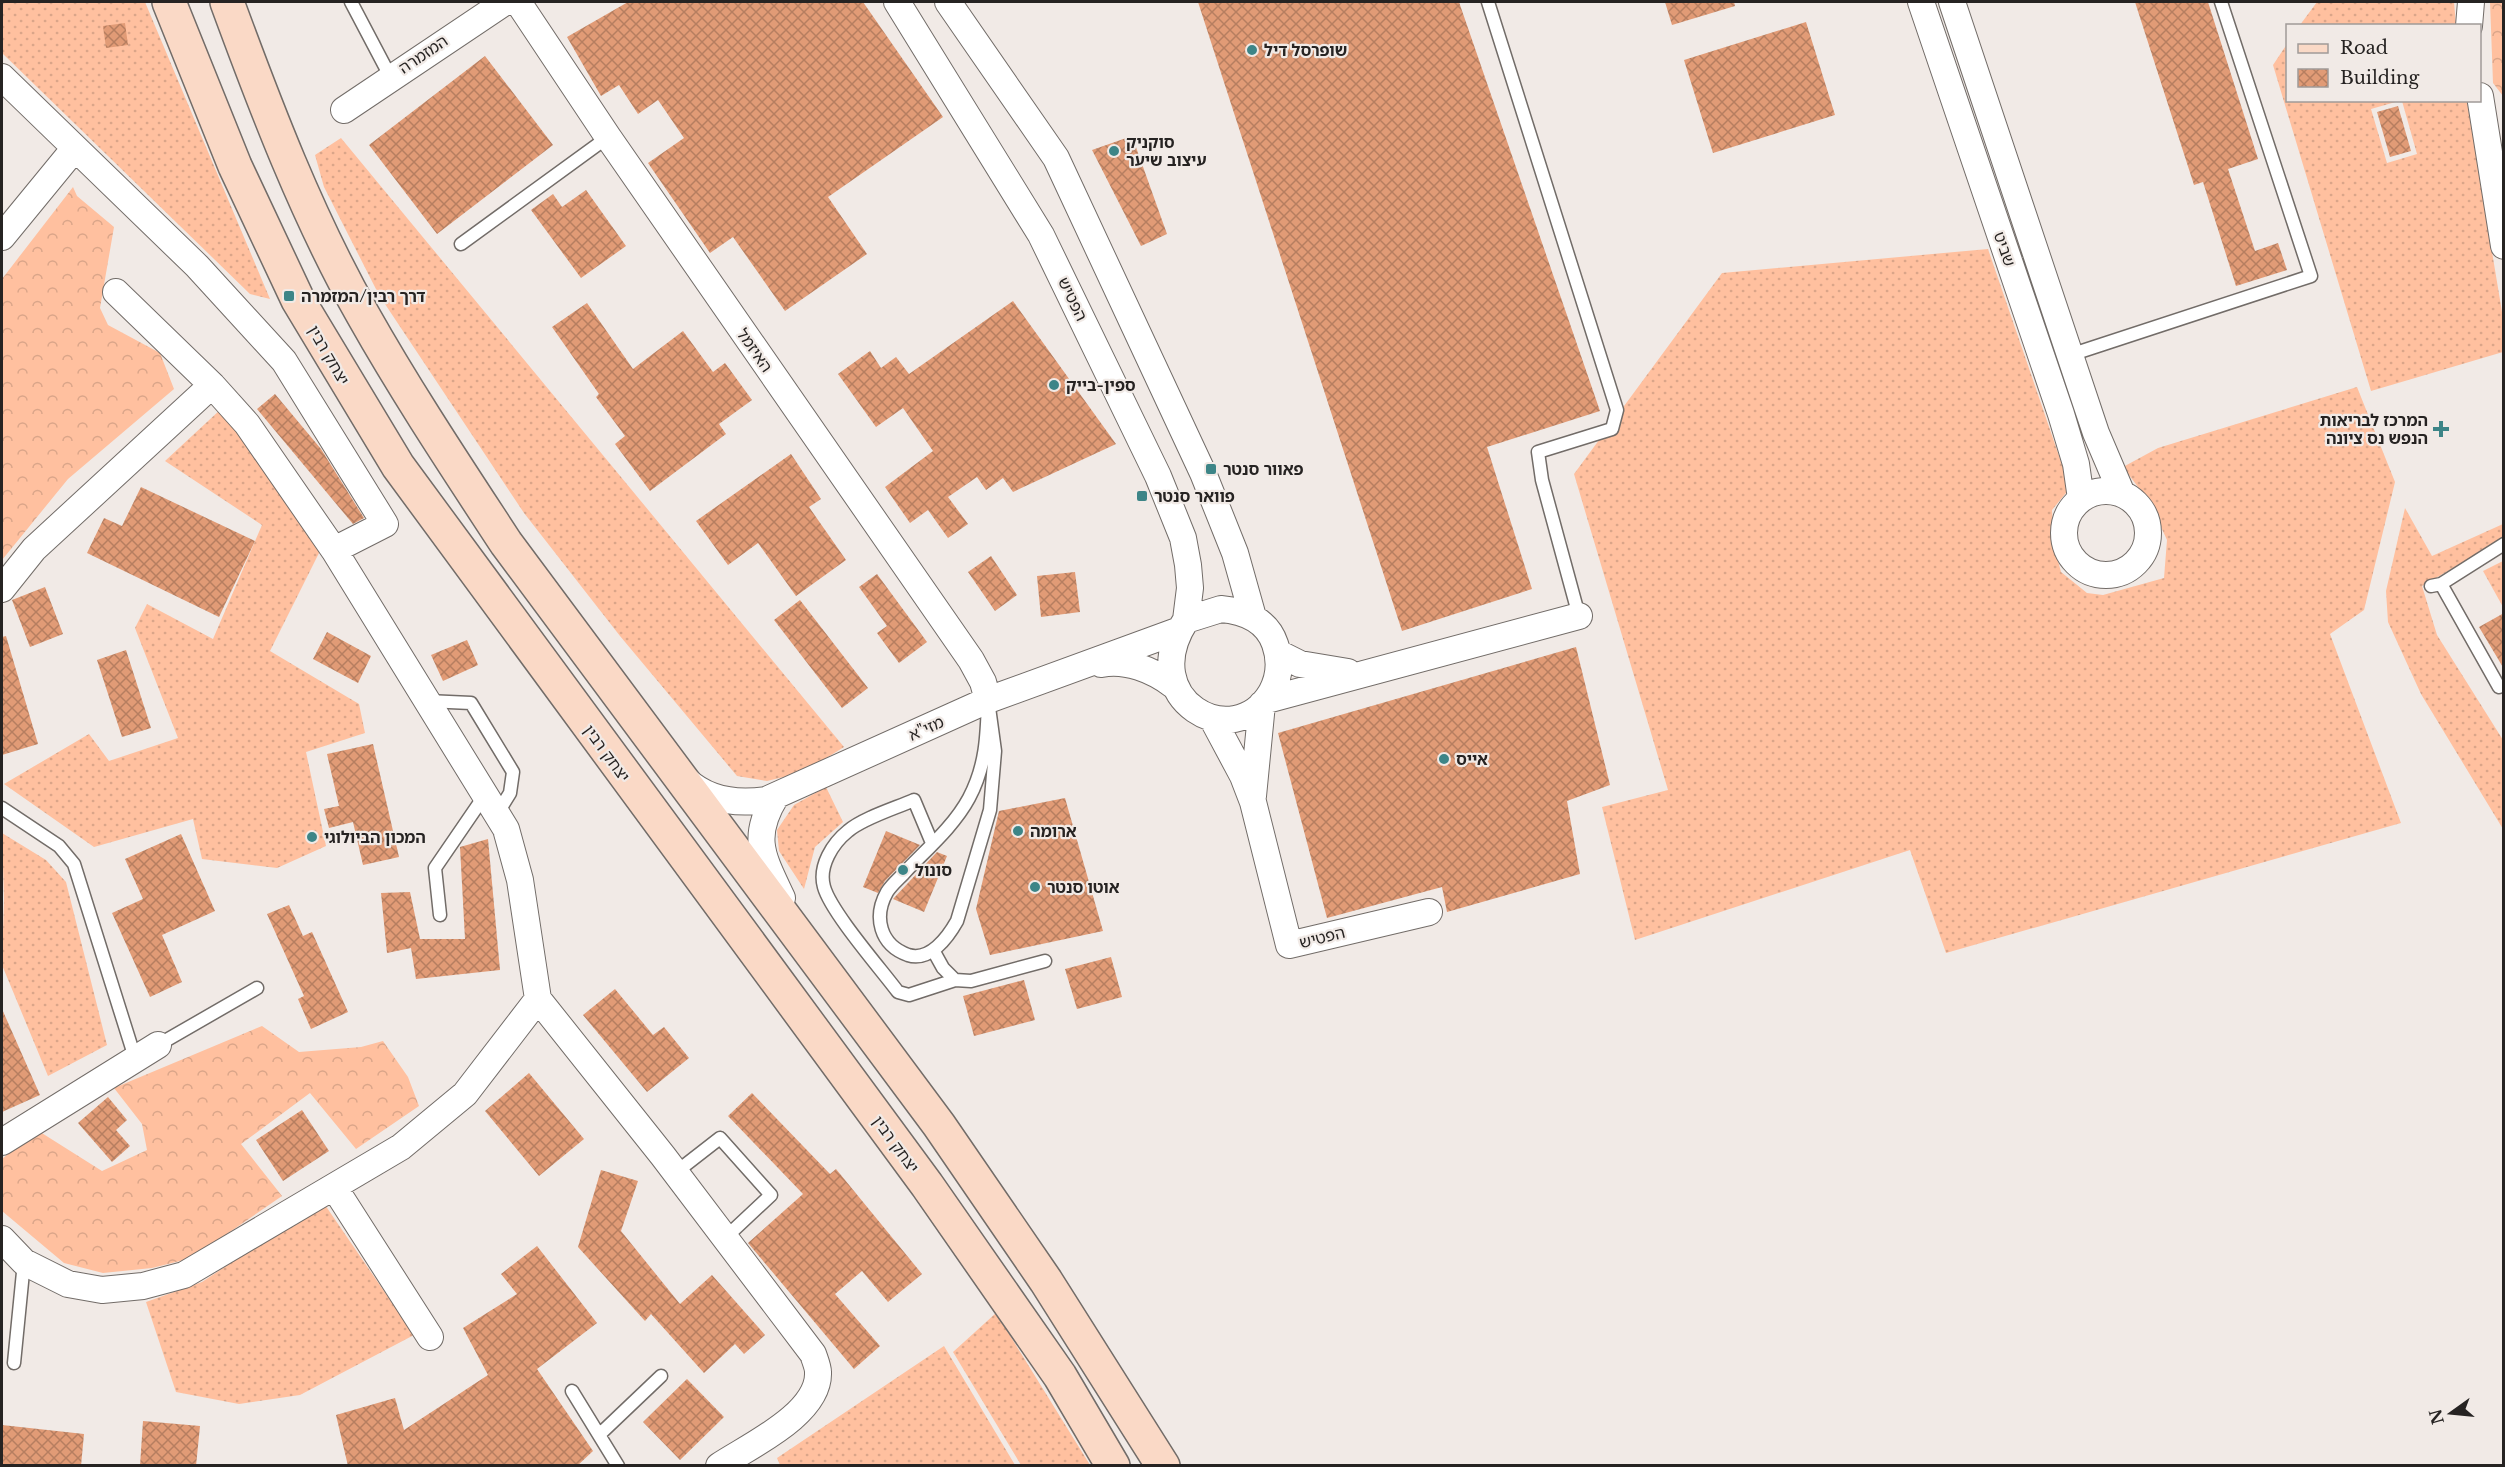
<svg xmlns="http://www.w3.org/2000/svg" width="2505" height="1467" font-family="'Libre Baskerville','Noto Sans Hebrew',serif">
<defs>
<pattern id="grass-dots" width="8" height="8" patternUnits="userSpaceOnUse" patternTransform="scale(1.5)"><rect width="8" height="8" fill="#ffc09f"/><path d="M2 2h.1M6 6h.1" fill="none" stroke="#daa589" stroke-width="1.8" stroke-linecap="round"/></pattern>
<pattern id="forest-crowns" width="20" height="18" patternUnits="userSpaceOnUse" patternTransform="scale(1.5)"><rect width="20" height="18" fill="#ffc09f"/><path d="M2 6a3 3 0 1 1 6 0M12 15a3 3 0 1 1 6 0" fill="none" stroke="#daa589"/></pattern>
<pattern id="building-cross-hatch" width="8" height="8" patternUnits="userSpaceOnUse" patternTransform="scale(1.5)"><rect width="8" height="8" fill="#e19b76"/><path d="M0 0l8 8M0 8l8-8" fill="none" stroke="#b67e60"/></pattern>
</defs>
<rect width="100%" height="100%" fill="#f1eae6"/>
<!-- grass -->
<path fill="url(#grass-dots)" d="M2,2h143l125,297 -20,-5 -248,-241z
M2317,2h137l2,23h-156z
M2287,44l1,56 111,1 -28,8 16,54 30,-9 -15,-53h65l36,217v34l-132,39 -98,-326z
M341,138l503,609 -40,25 -37,9 -30,-5 -117,-140 -96,-123 -145,-218 -55,-108 -9,-32z
M1988,249l82,239 -18,22 2,36 7,26 26,21 16,2 61,-17 3,-38 -17,-37 -27,-36 35,-19 199,-61 38,95 -31,128 -34,24 71,189 -455,130 -36,-103 -275,90 -33,-133 66,-17 -94,-316 148,-201z
M221,409l102,136 -53,106 89,53 6,29 -59,19 20,94 -49,22 -75,-9 -9,-40 -99,28 -90,-63 85,-50 20,27 69,-23 -43,-110 12,-24 66,35 49,-114 -97,-64z
M2405,508l27,48 71,-32v15l-81,47 15,49 66,105v89l-82,-135 -33,-72 -2,-31z
M2503,561v46l-20,-36z
M826,787l17,35 -28,25 -11,42 -25,-38 -2,-21 17,-25z
M2,833l44,27 20,22 41,163 -59,31 -46,-111 2,-66z
M323,1202l91,133 -114,60 -61,9 -63,-12 -30,-90 56,-20z
M996,1313l94,152h-69l-68,-113z
M944,1346l71,119h-235l-3,-7z"/>
<!-- forest -->
<path fill="url(#forest-crowns)" d="M2490,2h13v94l-10,-13z
M73,187l4,9 37,31 -14,81 8,17 52,28 14,36 -106,90 -66,81v-281z
M262,1026l37,26 62,-5 22,-6 25,36 11,29 -63,43 -46,-56 -69,51 41,52 -90,62 -40,10 -49,5 -39,-10 -62,-52v-52l35,-29 65,41 45,-21 -5,-26 -28,-36z"/>
<!-- building -->
<path fill="url(#building-cross-hatch)" d="M628,2h235l80,115 -115,80 39,57 -82,57 -52,-74 -23,16 -62,-90 36,-25 -26,-38 -20,14 -19,-29 -18,11 -34,-59z
M1198,2h261l141,409 -113,36 45,142 -130,42z
M1665,2h69l1,4 -63,19z
M2135,2h73l50,157 -30,10 27,82 23,-8 9,27 -51,16 -33,-104 -9,3z
M1806,22l29,93 -122,38 -29,-93z
M125,23l3,22 -22,3 -3,-22z
M485,56l68,89 -116,89 -68,-89z
M2398,106l13,45 -21,6 -13,-45z
M1132,136l35,98 -26,12 -49,-96z
M586,190l40,56 -45,32 -50,-68 22,-16 9,13z
M1013,301l103,143 -103,48 -10,-14 -17,12 -9,-13 -29,20 20,27 -20,14 -20,-28 -18,13 -25,-36 48,-36 -30,-43 -27,19 -38,-53 32,-23 11,17 15,-11 13,17z
M587,303l46,66 50,-38 30,41 12,-9 27,37 -33,24 7,10 -76,57 -35,-47 10,-8 -29,-39 3,-3 -47,-67z
M275,394l46,55 43,69 -11,6 -96,-115z
M791,454l30,45 -12,8 37,53 -50,36 -38,-53 -30,22 -32,-44z
M141,487l114,54 -36,76 -132,-64 17,-35 18,8z
M991,556l26,39 -22,16 -27,-39z
M1075,572l5,40 -39,5 -4,-41z
M877,574l50,68 -28,21 -22,-30 10,-7 -28,-39z
M45,587l18,47 -33,13 -18,-47z
M800,600l68,88 -26,20 -68,-88z
M2504,613v56l-25,-42z
M327,632l44,24 -13,27 -45,-24z
M6,636l32,108 -36,11v-118z
M467,640l11,25 -35,16 -12,-26z
M1576,647l34,138 -43,16 13,73 -133,38 -5,-25 -115,31 -49,-185z
M126,650l25,78 -29,9 -25,-77z
M373,744l26,113 -36,8 -10,-43 -24,6 -5,-19 15,-3 -12,-52z
M1065,798l38,133 -113,24 -14,-46 23,-98z
M886,831l34,14 -35,36 -7,12 -15,-6z
M181,834l34,77 -53,24 20,47 -32,15 -38,-84 31,-14 -18,-40z
M488,839l12,131 -84,9 -5,-31 -24,5 -6,-60 29,-1 10,47h45l-5,-92z
M937,852l10,4 -23,56 -31,-13z
M289,905l14,31 9,-4 36,80 -37,17 -13,-30 6,-3 -37,-82z
M1111,957l11,40 -45,12 -12,-40z
M1024,980l11,40 -61,16 -11,-40z
M615,989l38,46 11,-8 25,31 -42,34 -64,-77z
M2,1009l38,86 -38,17z
M529,1073l55,66 -45,37 -54,-65z
M752,1093l78,81 6,-5 86,105 -34,28 -26,-31 -27,23 45,52 -26,23 -106,-126 55,-49 -75,-78z
M108,1097l19,23 -11,10 14,16 -18,16 -34,-39z
M302,1110l27,41 -46,30 -27,-41z
M601,1170l37,11 -17,50 59,73 32,-29 53,60 -21,19 -9,-10 -31,29 -53,-59 -6,7 -67,-74z
M537,1246l60,77 -60,46 56,82 -16,15h-229l-12,-51 59,-17 9,32 84,-55 -25,-47 54,-34 -16,-20z
M687,1379l37,38 -44,43 -37,-38z
M143,1421l57,5 -4,40h-56z
M2,1425l82,9 -3,32h-79z"/>
<g fill="none" stroke-linecap="round" stroke-linejoin="round">
<!-- service casing -->
<g stroke="#726c68" stroke-width="15">
<path id="service" d="M351,2l39,74
M1488,2l129,408 -5,19 -74,23 4,28 37,136
M461,244l147,-107
M2070,355l241,-79 -90,-274
M2441,584l58,103
M2431,586l10,-2 63,-40
M988,700l7,51 -5,59 -33,111c-9,16 -27,41 -49,34 -28,-10 -35,-38 -21,-63 5,-8 13,-14 19,-21 21,-22 48,-45 63,-73 17,-32 18,-62 19,-98z
M427,701l44,2 42,69 -3,21 -13,21
M2,808l57,38 15,18 61,194
M932,843l-18,-43c-18,8 -51,18 -66,31 -15,12 -30,35 -24,56 7,25 56,81 74,105l11,3 46,-15
M440,915l-5,-47 50,-73
M933,950l10,18 12,12 16,1 74,-20
M158,1045l99,-57
M675,1173l45,-35 51,57 -47,44
M14,1363l10,-101
M572,1391l46,75
M599,1435l62,-59"/>
</g>
<!-- minor casing -->
<g stroke="#726c68" stroke-width="28">
<path id="minor" d="M518,2l90,135 363,523 12,22 5,18
M897,2l144,233 117,241 25,62 5,27 2,23 -4,32
M948,2l108,156 147,315 32,80 18,64
M1921,2l140,412 15,50 5,35
M1952,2l144,431 26,61
M2469,26l2,-24
M2,77l195,189 87,95 101,163 -51,26 172,279 14,51 18,119 125,157 150,198c2,6 5,13 5,18 2,42 -69,74 -99,94
M2480,96l24,150
M344,110l161,-108
M2,237l73,-89
M116,292l96,93 35,39 87,126
M2064 533a42 42 0 1 1 84 0a42 42 0 1 1-84 0Z
M2,589l32,-40 178,-164
M1221,609c23,2 46,11 54,35 6,17 5,33 -4,49 -37,62 -137,7 -85,-73z
M1278,653l22,11 48,8
M1101,664c25,-5 52,6 72,21
M1267,700l312,-84
M1212,718l31,58 10,26 36,143 140,-33
M686,780c22,21 52,24 80,20l222,-100 192,-70
M776,796c-26,42 -13,61 6,102
M1253,796l9,-92
M2,1142l156,-97
M334,1187l96,150
M2,1239l22,23 44,22 34,6 41,-4 41,-11 217,-128 64,-53 73,-95"/>
</g>
<!-- secondary casing -->
<g stroke="#726c68" stroke-width="36">
<path id="secondary" d="M169,2l66,164 63,134 100,166 529,719 133,191 53,90
M227,2c39,106 80,214 136,313 44,78 94,153 143,228l433,582 107,156 117,185"/>
</g>
<!-- service -->
<use href="#service" stroke="#fff" stroke-width="12"/>
<!-- minor -->
<use href="#minor" stroke="#fff" stroke-width="26"/>
<!-- secondary -->
<use href="#secondary" stroke="#fad9c6" stroke-width="33"/>
</g>
<!-- markers -->
<g fill="#3d8587" stroke="#f1eae6" stroke-width="2">
<circle cx="1252" cy="50" r="6"/>
<circle cx="1114" cy="151" r="6"/>
<rect x="283" y="290" width="12" height="12" rx="3"/>
<circle cx="1054" cy="385" r="6"/>
<path d="M2438 420h6v6h6v6h-6v6h-6v-6h-6v-6h6z"/>
<rect x="1205" y="463" width="12" height="12" rx="3"/>
<rect x="1136" y="490" width="12" height="12" rx="3"/>
<circle cx="1444" cy="759" r="6"/>
<circle cx="1018" cy="831" r="6"/>
<circle cx="312" cy="837" r="6"/>
<circle cx="903" cy="870" r="6"/>
<circle cx="1035" cy="887" r="6"/>
</g>
<g text-anchor="middle" stroke-width="4.5" stroke-linejoin="round" paint-order="stroke">
<!-- poi labels -->
<g font-size="16" font-weight="bold" fill="#262322" stroke="#f1eae6" text-anchor="start">
<text x="1264" y="56">שופרסל דיל</text>
<text x="1126" y="148">סוקניק<tspan x="1126" dy="18">עיצוב שיער</tspan></text>
<text x="301" y="302">דרך רבין/המזמרה</text>
<text x="1066" y="391">ספין-בייק</text>
<text x="2428" y="426" text-anchor="end">המרכז לבריאות<tspan x="2428" dy="18">הנפש נס ציונה</tspan></text>
<text x="1223" y="475">פאוור סנטר</text>
<text x="1154" y="502">פוואר סנטר</text>
<text x="1456" y="765">אייס</text>
<text x="1030" y="837">ארומה</text>
<text x="324" y="843">המכון הביולוגי</text>
<text x="915" y="876">סונול</text>
<text x="1047" y="893">אוטו סנטר</text>
</g>
<!-- street labels -->
<g font-size="16" fill="#262322" stroke="#f1eae6">
<text transform="translate(423 54) rotate(-34)" y="6">המזמרה</text>
<text transform="translate(2005 249) rotate(71)" y="6">שביט</text>
<text transform="translate(1073 299) rotate(64)" y="6">הפטיש</text>
<text transform="translate(755 350) rotate(55)" y="6">האיזמל</text>
<text transform="translate(329 355) rotate(60)" y="6">יצחק רבין</text>
<text transform="translate(926 728) rotate(-24)" y="6">מזי"א</text>
<text transform="translate(607 753) rotate(54)" y="6">יצחק רבין</text>
<text transform="translate(1322 937) rotate(-14)" y="6">הפטיש</text>
<text transform="translate(896 1144) rotate(54)" y="6">יצחק רבין</text>
</g>
</g>
<!-- border -->
<rect width="2505" height="1467" fill="none" stroke="#262322" stroke-width="6"/>
<!-- legend -->
<rect x="2286" y="24" width="195" height="78" fill="#f1eae6" stroke="#a09a98" stroke-width="1.5"/>
<rect x="2298" y="44" width="30" height="9" fill="#fad9c6" stroke="#a09a98" stroke-width="1.5"/>
<text x="2340" y="54" font-size="18" fill="#262322">Road</text>
<rect x="2298" y="69" width="30" height="18" fill="url(#building-cross-hatch)" stroke="#a09a98" stroke-width="1.5"/>
<text x="2340" y="84" font-size="18" fill="#262322">Building</text>
<!-- north arrow -->
<g transform="translate(2451 1413) rotate(255)" stroke="#f1eae6" stroke-width="4.5" paint-order="stroke">
<path d="M0-4.5L10 22L0 15L-10 22Z" fill="#262322"/>
<text y="-9" font-size="16" font-weight="bold" text-anchor="middle" fill="#262322">N</text>
</g>
</svg>
